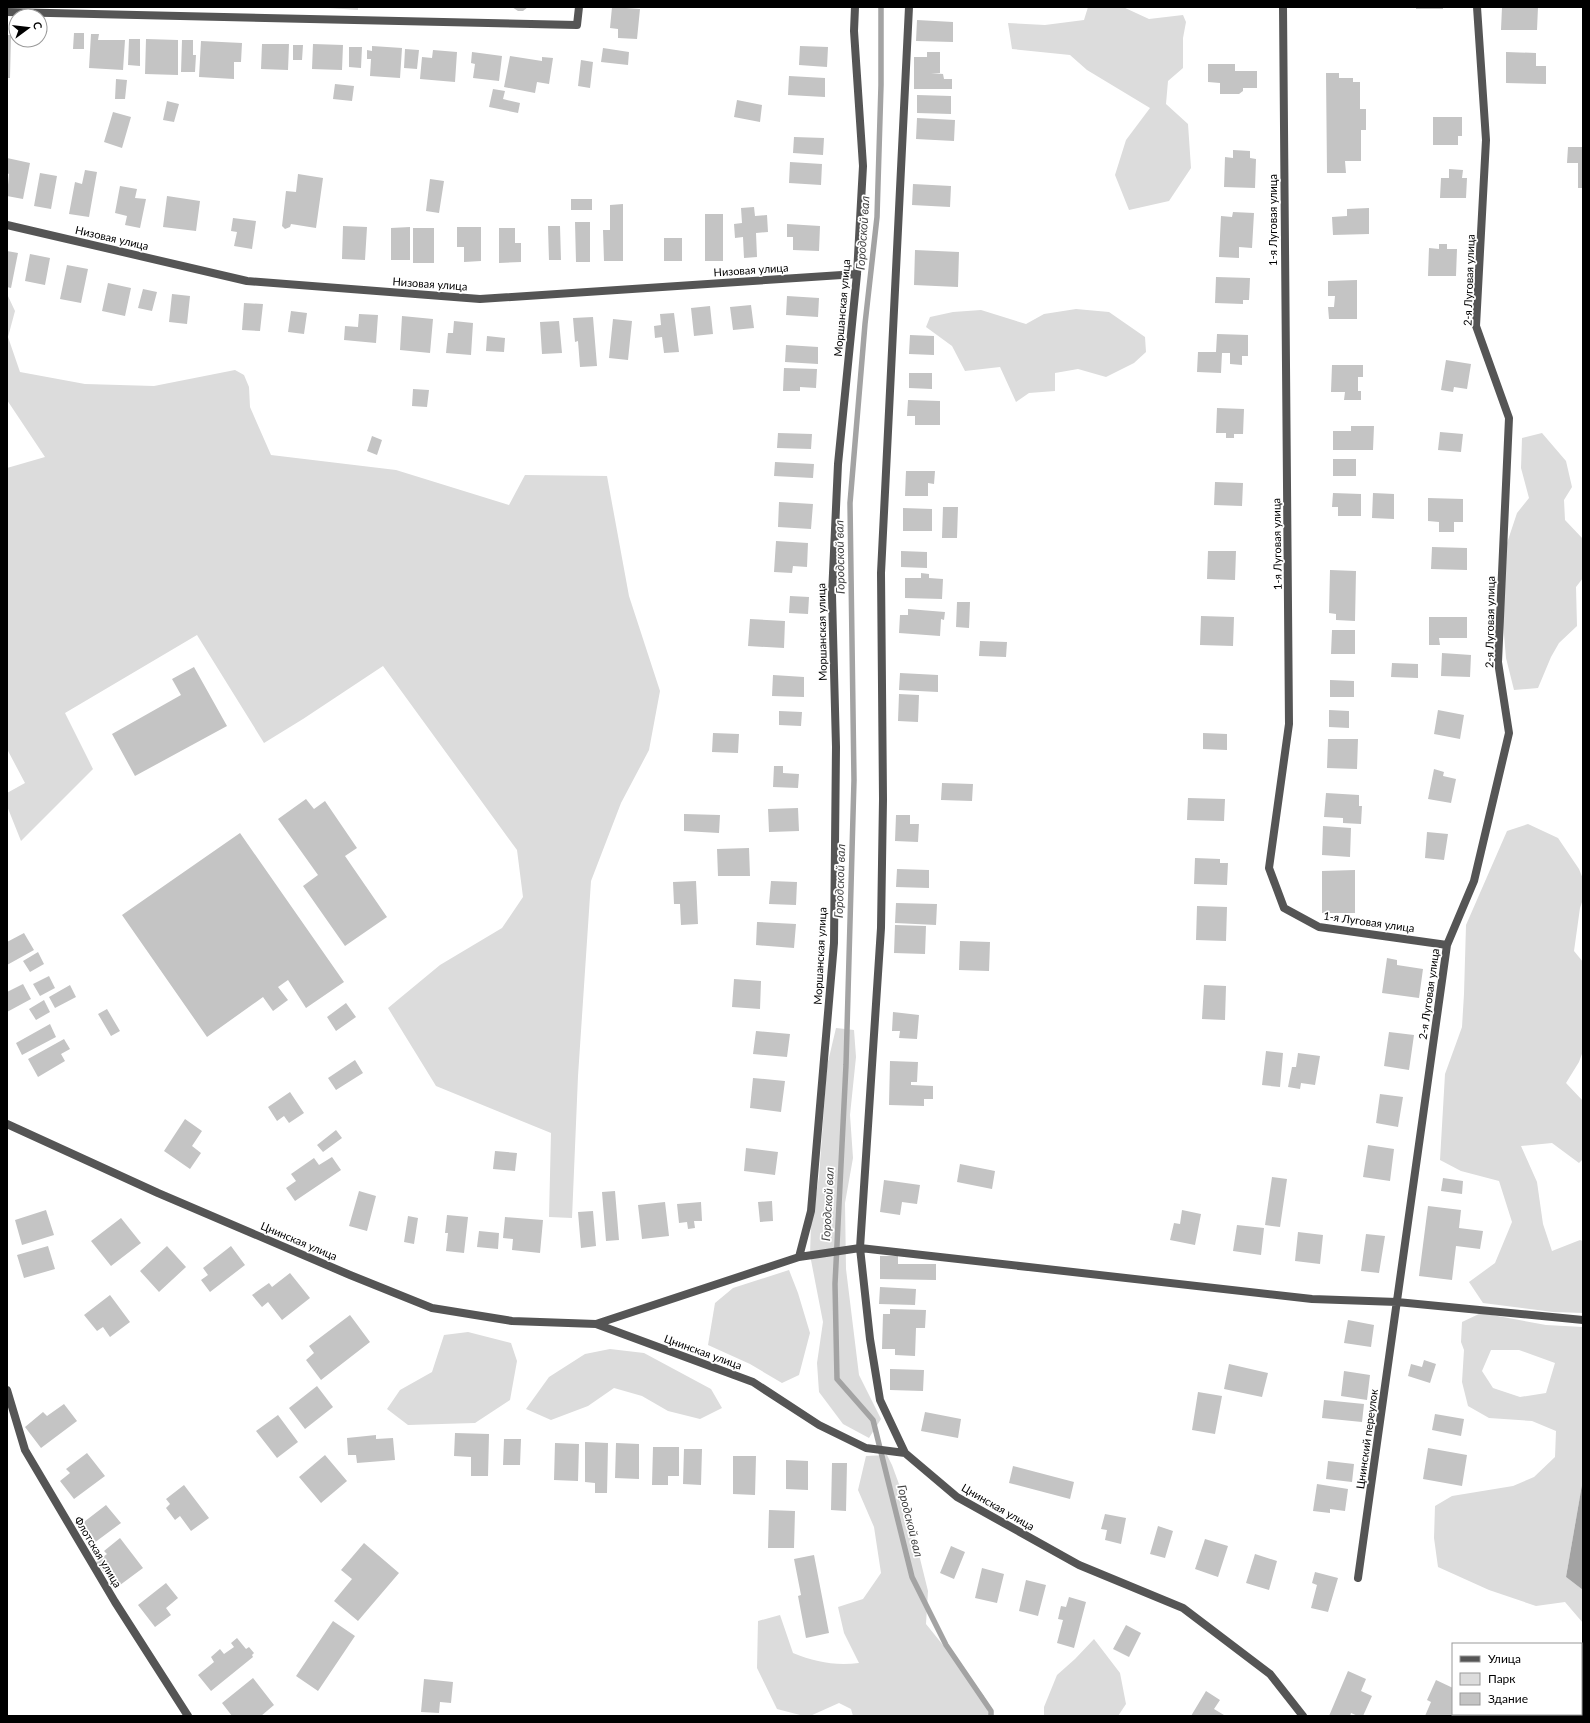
<svg xmlns="http://www.w3.org/2000/svg" width="1590" height="1723" font-family="Lato,sans-serif">
<rect width="100%" height="100%" fill="#fff"/>
<!-- green -->
<path fill="#dcdcdc" fill-rule="evenodd" d="M314,7h44v3z
M1088,7h35l26,12 34,-4 3,7 -3,16v30l-15,13 -2,23 22,20 3,44 -22,33 -40,9 -14,-35 11,-35 24,-32 -63,-38 -17,-15 -58,-6 -4,-26 37,2 39,-5z
M7,294l8,17 -7,26 12,35 65,12 69,2 81,-16 9,5 5,12 1,20 21,48 125,15 113,35 16,-30 82,1 22,120 31,95 -11,59 -28,53 -30,78 -13,195 -6,142 -23,-1 2,-84 -115,-47 -48,-78 52,-43 62,-37 21,-31 -6,-47 -134,-184 -80,53 -39,24 -67,-108 -132,78 28,56 -72,72 -14,-35v-13l18,-10 -18,-34v-281l38,-11 -38,-57z
M1076,309l33,3 36,25 1,15 -12,11 -28,14 -28,-8 -23,4v18l-26,2 -13,9 -16,-35 -35,4 -13,-25 -26,-19 4,-10 23,-5 28,-2 45,14 18,-10z
M1542,433l24,28 6,26 -8,13 1,20 18,19v39l-7,9 1,39 -18,17 -8,14 -13,31 -24,2 -8,-32 -5,-59 4,-50 12,-36 12,-15 -8,-30 1,-30z
M1528,824l30,14 21,31 4,10v20l-3,9 -6,43 9,11v89l-4,11 -13,21 17,18v58l-4,4 -27,-20 -31,3 16,36 6,42 9,27 28,-11 3,1v72l-30,-1 -70,-9 -14,-21 26,-19 17,-41 -13,-41 -38,-10 -21,-11 5,-86 17,-47 2,-33 2,-69 41,-94z
M836,1028l18,2 2,27 -6,58 3,43 -8,45 1,66 13,106 22,44 -12,19 -26,-14 -24,-32 -2,-29 6,-41 -13,-67 1,-31 8,-47 8,-111z
M789,1270l9,23 12,40 -11,42 -17,8 -32,-19 -42,-19 7,-42 18,-15z
M1481,1313l65,12 37,2v152l-17,98 17,13v33l-18,-21 -29,4 -47,-16 -51,-23 -4,-29 1,-32 17,-10 61,-10 21,-9 21,-20 1,-26 -24,-10 -43,-3 -21,-12 -6,-24 2,-32 -3,-8 1,-20zM1491,1350h28l36,13 -9,30 -26,4 -27,-9 -11,-17z
M468,1332l43,11 6,18 -7,39 -35,23 -67,2 -21,-16 13,-19 32,-18 12,-37z
M610,1349l34,4 67,36 11,19 -22,11 -32,-8 -26,-15 -28,-8 -26,18 -37,14 -25,-11 23,-32 36,-23z
M887,1455l5,10 15,41 21,85 -2,33 58,72 5,20h-136l-2,-7 -12,-6 -29,13h-6l-27,-7 -20,-41 1,-47 22,-6 13,38c22,9 42,13 66,10l-15,-30 -6,-26 25,-8 18,-26 -7,-46 -16,-37 8,-34z
M1094,1639l26,34 6,31 -8,12h-74v-9l13,-32 18,-16z"/>
<!-- water -->
<path fill="#a3a3a3" d="M1583,1479v111l-17,-13z"/>
<g fill="none" stroke-linecap="round" stroke-linejoin="round">
<!-- stream -->
<path stroke="#a3a3a3" stroke-width="5.5" d="M881,7v78l-4,132 -12,107 -15,179 4,277 -8,285 -11,219 2,95 36,41 39,157 34,68 45,66v5"/>
</g>
<!-- building -->
<path fill="#c4c4c4" d="M512,7h16l-5,4h-5z
M612,7l28,2 -3,30 -19,-1v-9l-8,-1z
M1416,7h27v2h-27z
M1502,7h36l-1,23h-36z
M917,20l36,2v20l-37,-1z
M74,33h10v16h-11z
M91,34h8l-1,6h27l-2,30 -34,-2z
M7,35h4l-1,43h-3z
M129,39h11v27l-12,-1z
M146,39l32,1v35l-33,-1z
M182,40h11v15h3l-1,17h-14z
M201,41l41,2 -1,19h-7v17l-35,-2z
M262,44h27l-1,26 -27,-1z
M313,44l30,1 -1,25 -30,-1z
M293,45h10l-1,15h-9z
M372,46l30,2 -2,30 -30,-2 1,-17h-4v-9l5,1z
M800,46l28,1 -1,20 -28,-2z
M349,47h13l-1,21 -12,-1z
M603,48l26,4 -1,13 -27,-3z
M405,49l14,1 -2,19 -13,-1z
M433,50l24,2 -2,30 -35,-3 2,-22 10,1z
M472,52l30,4 -3,25 -26,-3 2,-14 -4,-1z
M927,52h13v21h-9l12,1 1,5h8v10h-38v-32h13z
M1506,52l30,1v13h10v18l-40,-1z
M510,56l32,5v-4l11,1 -4,26 -12,-2 -2,11 -31,-6z
M581,60l12,2 -3,26 -12,-2z
M1208,64h27v7h22v17h-14v3l-4,3h-19v-11l-12,-1z
M1326,73h13v5h14v4h7v27h6v21h-5v31h-16l1,12h-19z
M789,76l36,2v19l-37,-2z
M116,79l11,1 -2,19h-10z
M335,84l19,2 -2,15 -19,-2z
M493,89l12,2 -2,8 17,4 -2,10 -29,-6z
M917,95l34,1v18l-34,-1z
M737,100l25,5 -2,17 -26,-5z
M167,101l12,3 -5,18 -11,-2z
M113,112l18,5 -9,31 -18,-6z
M1433,117h29v19h-4v9h-25z
M917,118l38,2 -1,21 -38,-2z
M794,137l30,1 -1,17 -30,-2z
M1568,147h15v41h-5v-25h-11z
M1233,150l17,1v7l6,1 -1,29 -31,-1 1,-30 8,1z
M7,158l23,5 -7,36 -16,-3 2,-22 -2,-1z
M790,162l32,2 -1,21 -32,-2z
M1449,169l14,1 -1,8h5l-1,20h-26l1,-20h8z
M85,170l12,2 -8,45 -20,-3 6,-32 7,2z
M40,173l17,3 -6,33 -17,-3z
M298,174l25,4 -7,50 -25,-4 -1,3 -5,2 -3,-3 4,-35 10,1z
M430,179l14,2 -5,32 -13,-2z
M913,184l38,2 -1,21 -38,-2z
M120,186l17,3 -2,9 11,1 -6,29 -15,-3 2,-9 -12,-3z
M167,196l33,5 -4,30 -33,-4z
M571,199h21v11h-21z
M623,204v57h-19l-1,-31h7v-25z
M754,207l1,9 12,-1 1,17 -12,1 1,24 -13,1 -1,-21 -8,1 -1,-14 8,-1 -1,-15z
M1369,208v26l-36,1 -1,-18 15,-1v-7z
M1233,212l21,1 -2,35 -13,-1v11l-20,-1 2,-41 11,1z
M705,214h18v47h-18z
M233,218l23,3 -4,28 -18,-3 3,-14 -6,-1z
M575,222h15v40h-14z
M787,224l33,2 -1,25 -26,-1v-13h-6z
M343,226l24,1 -2,33 -23,-1z
M548,226h12l1,34h-12z
M410,227v33h-19v-32z
M457,227h24v34l-17,1v-15h-7z
M413,228h21v35h-21z
M499,228h16v15h6v19l-22,1z
M664,238h18v23h-18z
M1439,244h8v5h10l-1,27h-28l1,-28 10,1z
M915,250l44,2 -1,35 -44,-2z
M7,251l11,2 -7,35 -4,-1z
M30,254l20,4 -5,27 -20,-4z
M67,265l21,4 -7,34 -21,-4z
M1216,277l34,1 -1,22h-6v4l-28,-1z
M1357,280v39h-28l-1,-12h6l1,-11h-7v-15z
M108,283l23,5 -6,28 -23,-5z
M143,289l14,3 -5,19 -14,-3z
M172,294l18,2 -3,28 -18,-2z
M787,296l32,2 -1,19 -32,-2z
M244,303l19,1 -3,27 -18,-1z
M751,305l3,23 -21,2 -3,-23z
M710,306l3,28 -19,2 -3,-28z
M291,311l16,2 -3,21 -16,-2z
M674,313l5,39 -15,1 -2,-16 -7,1 -1,-12 7,-1 -1,-11z
M359,314l19,1 -2,28 -32,-3 1,-14 13,1z
M402,316l31,3 -3,34 -30,-3z
M593,317l4,49 -17,1 -2,-26 -3,1 -2,-24z
M613,319l19,2 -4,39 -19,-2z
M454,321l19,2 -2,32 -25,-2 2,-20h5z
M559,321l3,32 -20,1 -2,-32z
M1217,334l31,1v21h-6v9l-12,-1v-11h-8l-1,20 -24,-1 1,-20h18z
M910,335l24,1v19l-25,-1z
M487,336l18,2 -1,14 -18,-1z
M786,345l32,2v17l-33,-2z
M1446,360l25,4 -4,25 -13,-2 -1,5 -12,-2z
M1332,365h31v12h-5v14h3v9h-17l1,-8h-14z
M784,368l33,1 -1,19 -16,-1v4h-17z
M909,373h23v16l-23,-1z
M413,389l16,1 -2,17 -15,-1z
M908,400l32,1v24h-25v-9h-8z
M1217,408l27,1 -1,25h-9v4h-8v-5h-10z
M1351,426h23l-1,24h-40v-19h18z
M1440,432l23,2 -2,18 -23,-2z
M778,433l34,1 -1,15 -34,-1z
M372,436l10,4 -5,15 -10,-4z
M1333,459h23v17h-23z
M775,462l39,2 -1,14 -39,-2z
M906,471h29l-1,13 -6,-1v13h-23z
M1215,482l28,1 -1,23 -28,-1z
M1333,493l28,1v22h-23v-9h-6z
M1373,493l21,1v25l-22,-1z
M1428,498l35,1v23h-9v10h-15v-10l-11,-1z
M779,502l34,2 -2,25 -33,-2z
M943,507h15l-1,31h-15z
M903,508l29,1v22h-29z
M776,541l32,2 -1,24 -14,-1 -1,7 -18,-1z
M1432,547l35,1v22l-36,-1z
M901,551l26,1v16l-26,-1z
M1208,551h28l-1,29 -28,-1z
M1330,570l26,1 -1,50 -19,-1v-6l-7,-1z
M921,573l8,1v4l14,1 -1,20 -37,-1v-20h16z
M790,596l19,1 -1,17 -19,-1z
M957,602h13l-1,26 -13,-1z
M908,609l37,3 -1,8 -3,-1 -1,17 -41,-3 1,-18h8z
M1201,616l33,1 -1,29 -33,-1z
M1429,617h38v21h-28l1,7h-11z
M750,619l35,2 -1,27 -36,-2z
M1332,630h23v24h-24z
M980,641l27,1 -1,15 -27,-1z
M1442,653l29,2 -1,22 -29,-1z
M1392,663l26,1v14l-27,-1z
M194,667l33,59 -92,50 -23,-42 69,-39 -9,-16z
M900,673l38,2v17l-39,-2z
M773,675l31,2v20l-32,-1z
M1330,680l24,1v16h-24z
M899,694l20,1 -1,27 -20,-1z
M1329,710l20,1v17l-20,-1z
M1438,710l26,5 -4,24 -26,-5z
M779,711l23,1 -1,14 -22,-1z
M713,733l26,1 -1,19 -26,-1z
M1203,733l24,1v16l-24,-1z
M1328,739h30l-1,30 -30,-1z
M774,766h9v7l16,1 -1,14 -25,-1z
M1434,769l10,3 -1,4 13,3 -5,24 -23,-4z
M942,783l31,1 -1,17 -31,-1z
M1326,793l33,2v11h3l-1,18 -18,-1v-5l-19,-1z
M1188,798l37,1 -1,22 -37,-1z
M306,799l8,10 11,-8 32,47 -12,8 42,61 -42,29 -42,-60 15,-11 -40,-56z
M798,808l1,23 -30,1 -1,-23z
M684,814l36,1 -1,18 -35,-2z
M896,815h14v9h9l-1,18 -23,-1z
M1323,826l28,2 -1,29 -28,-2z
M1427,832l21,2 -4,26 -19,-2z
M240,833l104,149 -38,26 -18,-28 -10,7 10,13 -15,11 -10,-14 -56,40 -85,-122z
M749,848l1,28h-32l-1,-27z
M1195,858l25,1v4h8l-1,22 -33,-1z
M897,869l32,1v18l-33,-1z
M1355,870v43h-33v-42z
M696,881l2,43 -17,1 -1,-21h-6l-1,-22z
M771,881l26,1 -1,23 -27,-1z
M896,903l41,1 -1,21 -41,-2z
M1197,906l30,1 -1,34 -30,-1z
M757,922l39,2 -2,24 -38,-3z
M895,925l31,1 -1,28 -31,-1z
M24,933l10,17 -27,15v-23z
M960,941l30,1 -1,29 -30,-1z
M38,952l6,12 -14,8 -7,-11z
M1387,958l10,2v5l26,4 -4,29 -37,-5z
M49,976l6,12 -15,8 -7,-12z
M734,979l27,2 -1,28 -28,-2z
M23,984l8,15 -24,13v-20z
M70,985l6,12 -21,11 -6,-11z
M1204,985l22,1 -1,34 -23,-1z
M44,1000l6,12 -14,8 -7,-11z
M346,1003l10,14 -20,14 -9,-14z
M107,1009l13,22 -9,5 -13,-22z
M893,1012l26,3 -2,24 -18,-1 1,-7h-8z
M50,1024l6,13 -34,18 -6,-12z
M756,1031l34,3 -3,23 -34,-3z
M1389,1032l25,3 -5,35 -25,-4z
M64,1039l6,10 -9,5 4,7 -27,16 -10,-18z
M1266,1051l17,2 -3,34 -18,-2z
M1298,1053l22,3 -5,29 -14,-2 -1,6 -12,-2 4,-20h4z
M355,1060l8,13 -27,17 -8,-12z
M890,1061l28,1 -1,20h-6v3l22,1v13h-9v7l-35,-1z
M753,1078l32,3 -4,31 -31,-4z
M290,1092l14,21 -15,10 -5,-7 -7,5 -9,-14z
M1380,1094l23,3 -5,30 -22,-4z
M185,1119l17,12 -10,15 9,7 -11,16 -26,-18z
M336,1130l6,8 -19,14 -6,-7z
M1368,1145l26,4 -4,32 -27,-4z
M746,1148l32,4 -3,23 -31,-4z
M495,1151l22,2 -2,18 -22,-2z
M332,1157l9,13 -46,31 -9,-13 10,-7 -5,-7 23,-16 5,7z
M960,1164l35,7 -3,18 -35,-7z
M1272,1177l15,2 -7,48 -15,-2z
M1443,1178l20,3 -1,13 -21,-3z
M884,1180l36,5 -3,19 -15,-2 -2,13 -20,-3z
M359,1191l17,5 -9,35 -18,-5z
M615,1191l4,49 -13,1 -4,-49z
M772,1201l1,20 -13,1 -2,-20z
M665,1202l4,34 -27,3 -4,-34z
M701,1202l1,19h-8l1,7 -7,1 -1,-7 -8,1 -2,-19z
M1428,1206l33,4 -2,18 24,3 -3,18 -24,-3 -4,34 -33,-4z
M46,1210l8,25 -32,10 -7,-25z
M1182,1210l19,4 -6,31 -25,-5 4,-17 6,1z
M593,1211l3,35 -15,2 -3,-36z
M447,1215l21,2 -4,36 -18,-2 2,-18h-3z
M408,1216l10,2 -4,26 -10,-2z
M505,1217l38,3 -3,33 -28,-3 1,-11 -10,-1z
M121,1218l20,25 -30,23 -20,-25z
M1237,1225l27,3 -3,27 -28,-4z
M479,1231l20,2 -1,16 -21,-2z
M1298,1232l25,3 -3,29 -25,-3z
M1366,1234l19,2 -6,37 -18,-2z
M48,1246l7,23 -31,9 -7,-23z
M167,1246l19,21 -27,25 -19,-21z
M231,1246l14,19 -35,27 -9,-12 7,-5 -5,-7z
M880,1256h18v8h38v16l-56,-1z
M290,1273l20,25 -28,22 -14,-18 -6,5 -10,-12 17,-12 3,4z
M880,1287l36,2 -1,16 -36,-1z
M110,1295l20,27 -20,15 -7,-10 -6,4 -13,-16z
M890,1309l36,1 -1,18h-9l-1,28 -20,-1v-6h-13l1,-35h7z
M350,1315l20,27 -49,38 -15,-20 8,-7 -5,-7z
M1348,1320l26,5 -3,22 -27,-4z
M1424,1360l12,4 -6,19 -22,-7 3,-12 11,3z
M1229,1364l39,9 -6,24 -38,-8z
M890,1369l34,1 -1,21 -33,-1z
M1344,1371l26,4 -3,25 -26,-4z
M317,1386l16,21 -28,22 -16,-21z
M1198,1392l24,4 -7,38 -23,-4z
M1324,1400l40,4 -2,18 -40,-4z
M64,1404l13,17 -36,27 -16,-21 18,-15 4,4z
M925,1412l36,7 -3,19 -37,-7z
M1435,1414l29,5 -3,17 -29,-6z
M278,1415l20,27 -21,16 -21,-27z
M455,1433l34,1 -1,42h-17v-19l-17,-1z
M376,1435v4l17,-1 2,22 -38,3 -1,-8h-8l-1,-17z
M504,1439h17l-1,26h-17z
M585,1442l23,1 -1,50h-12v-10l-10,-1z
M555,1443l24,1 -1,37 -24,-1z
M616,1443l23,1v35l-24,-1z
M653,1447h26v29h-11v9h-16z
M1428,1448l39,7 -5,31 -39,-7z
M684,1449h18l-1,36 -18,-1z
M87,1453l18,23 -31,23 -14,-18 10,-8 -4,-4z
M325,1455l22,26 -26,22 -22,-26z
M733,1456h23l-1,39 -22,-1z
M786,1460l22,1v29l-22,-1z
M1328,1461l26,3 -2,18 -26,-3z
M832,1463h15l-1,48 -15,-1z
M1013,1466l61,16 -4,17 -61,-16z
M1317,1484l31,5 -3,22 -15,-2v4l-17,-2z
M184,1485l25,33 -18,13 -11,-15 -5,4 -9,-12 4,-4 -4,-5z
M106,1505l15,18 -27,20 -14,-18z
M769,1510l26,1 -1,37h-26z
M1105,1514l21,4 -5,26 -16,-4 2,-10 -6,-1z
M1158,1526l15,5 -8,27 -15,-4z
M120,1538l23,30 -27,20 -20,-26 11,-8 -3,-3z
M1205,1539l23,7 -10,31 -23,-8z
M364,1543l35,30 -41,48 -24,-20 18,-22 -11,-9z
M951,1546l14,6 -11,27 -14,-6z
M1255,1554l22,7 -8,29 -23,-7z
M814,1555l15,78 -23,5 -8,-42 3,-1 -7,-36z
M982,1568l22,6 -7,29 -22,-5z
M1315,1572l23,6 -10,34 -17,-4 6,-23 -5,-2z
M1026,1580l20,5 -8,31 -19,-5z
M166,1583l12,15 -12,10 5,7 -16,12 -17,-22z
M1069,1597l17,5 -12,46 -17,-5 6,-23 -5,-1 3,-13 5,1z
M333,1621l22,15 -37,55 -22,-15z
M1126,1625l15,8 -12,24 -16,-8z
M237,1638l9,11 3,-2 5,6 -2,2 1,2 -42,34 -13,-16 16,-13 -3,-5 9,-8 4,5 10,-7 -3,-4z
M1348,1671l18,8 -5,12 11,5 -9,20h-5l-7,-3 -1,3h-21z
M253,1678l21,27 -13,11h-29l-10,-13z
M424,1679l29,3 -2,21 -11,-1 -1,11 -18,-1z
M1436,1680l17,8 -1,28h-27l6,-14 -4,-2z
M1206,1691l14,9 -6,9 10,6 -1,1h-32z"/>
<g fill="none" stroke-linecap="round" stroke-linejoin="round">
<!-- street -->
<path stroke="#555" stroke-width="8" d="M1283,7l6,717 -20,144 15,40 35,19 128,18
M7,12l570,13 2,-18
M7,225l240,56 233,18 377,-25
M7,1124l151,69 192,82 82,33 80,13 84,3 157,58 66,43 47,23 39,5 52,44 122,68 104,43 87,66 33,42
M799,1257l12,-46 23,-268 2,-196 -4,-152 6,-131 19,-190 6,-108 -9,-135 1,-24
M596,1324l203,-67 61,-9 452,51 85,3 186,18
M7,1390l18,60 90,152 73,114
M905,1453l-25,-53 -10,-61 -10,-91 21,-320 2,-129 -2,-226 28,-566
M1358,1578l89,-633 27,-64 35,-148 -11,-71 11,-244 -33,-92 10,-186 -9,-133"/>
</g>
<g text-anchor="middle" stroke-width="3.5" stroke-linejoin="round" paint-order="stroke">
<!-- street labels -->
<g font-size="11" fill="#000" stroke="#fff">
<text transform="translate(1273 220) rotate(-90)" y="4">1-я Луговая улица</text>
<text transform="translate(112 238) rotate(13)" y="4">Низовая улица</text>
<text transform="translate(751 270) rotate(-4)" y="4">Низовая улица</text>
<text transform="translate(1469 280) rotate(-88)" y="4">2-я Луговая улица</text>
<text transform="translate(430 284) rotate(4)" y="4">Низовая улица</text>
<text transform="translate(842 308) rotate(-85)" y="4">Моршанская улица</text>
<text transform="translate(1277 544) rotate(-91)" y="4">1-я Луговая улица</text>
<text transform="translate(1490 622) rotate(-89)" y="4">2-я Луговая улица</text>
<text transform="translate(822 632) rotate(-91)" y="4">Моршанская улица</text>
<text transform="translate(1369 922) rotate(8)" y="4">1-я Луговая улица</text>
<text transform="translate(820 956) rotate(-87)" y="4">Моршанская улица</text>
<text transform="translate(1429 994) rotate(-82)" y="4">2-я Луговая улица</text>
<text transform="translate(299 1241) rotate(23)" y="4">Цнинская улица</text>
<text transform="translate(703 1352) rotate(20)" y="4">Цнинская улица</text>
<text transform="translate(1367 1439) rotate(-82)" y="4">Цнинский переулок</text>
<text transform="translate(998 1507) rotate(30)" y="4">Цнинская улица</text>
<text transform="translate(98 1552) rotate(59)" y="4">Флотская улица</text>
</g>
<!-- water labels -->
<g font-size="12" font-style="italic" fill="#444" stroke="#fff">
<text transform="translate(863 233) rotate(-86)" y="4">Городской вал</text>
<text transform="translate(840 557) rotate(-91)" y="4">Городской вал</text>
<text transform="translate(840 881) rotate(-88)" y="4">Городской вал</text>
<text transform="translate(828 1204) rotate(-87)" y="4">Городской вал</text>
<text transform="translate(910 1521) rotate(76)" y="4">Городской вал</text>
</g>
</g>
<!-- border -->
<rect width="1590" height="1723" fill="none" stroke="#000000" stroke-width="16"/>
<!-- legend -->
<rect x="1452" y="1643" width="130" height="72" fill="#ffffff" stroke="#999999"/>
<rect x="1460" y="1656" width="20" height="6" fill="#555555" stroke="#999999"/>
<text x="1488" y="1663" font-size="12" fill="#000000">Улица</text>
<rect x="1460" y="1673" width="20" height="12" fill="#dcdcdc" stroke="#999999"/>
<text x="1488" y="1683" font-size="12" fill="#000000">Парк</text>
<rect x="1460" y="1693" width="20" height="12" fill="#c4c4c4" stroke="#999999"/>
<text x="1488" y="1703" font-size="12" fill="#000000">Здание</text>
<!-- north arrow -->
<g transform="translate(28 28) rotate(75)"><circle r="19" fill="#ffffff" stroke="#999999"/>
<path d="M0-3L7 15L0 10L-7 15Z" fill="#000000"/>
<text y="-6" font-size="11" font-weight="bold" text-anchor="middle" fill="#000000">С</text>
</g>
</svg>
